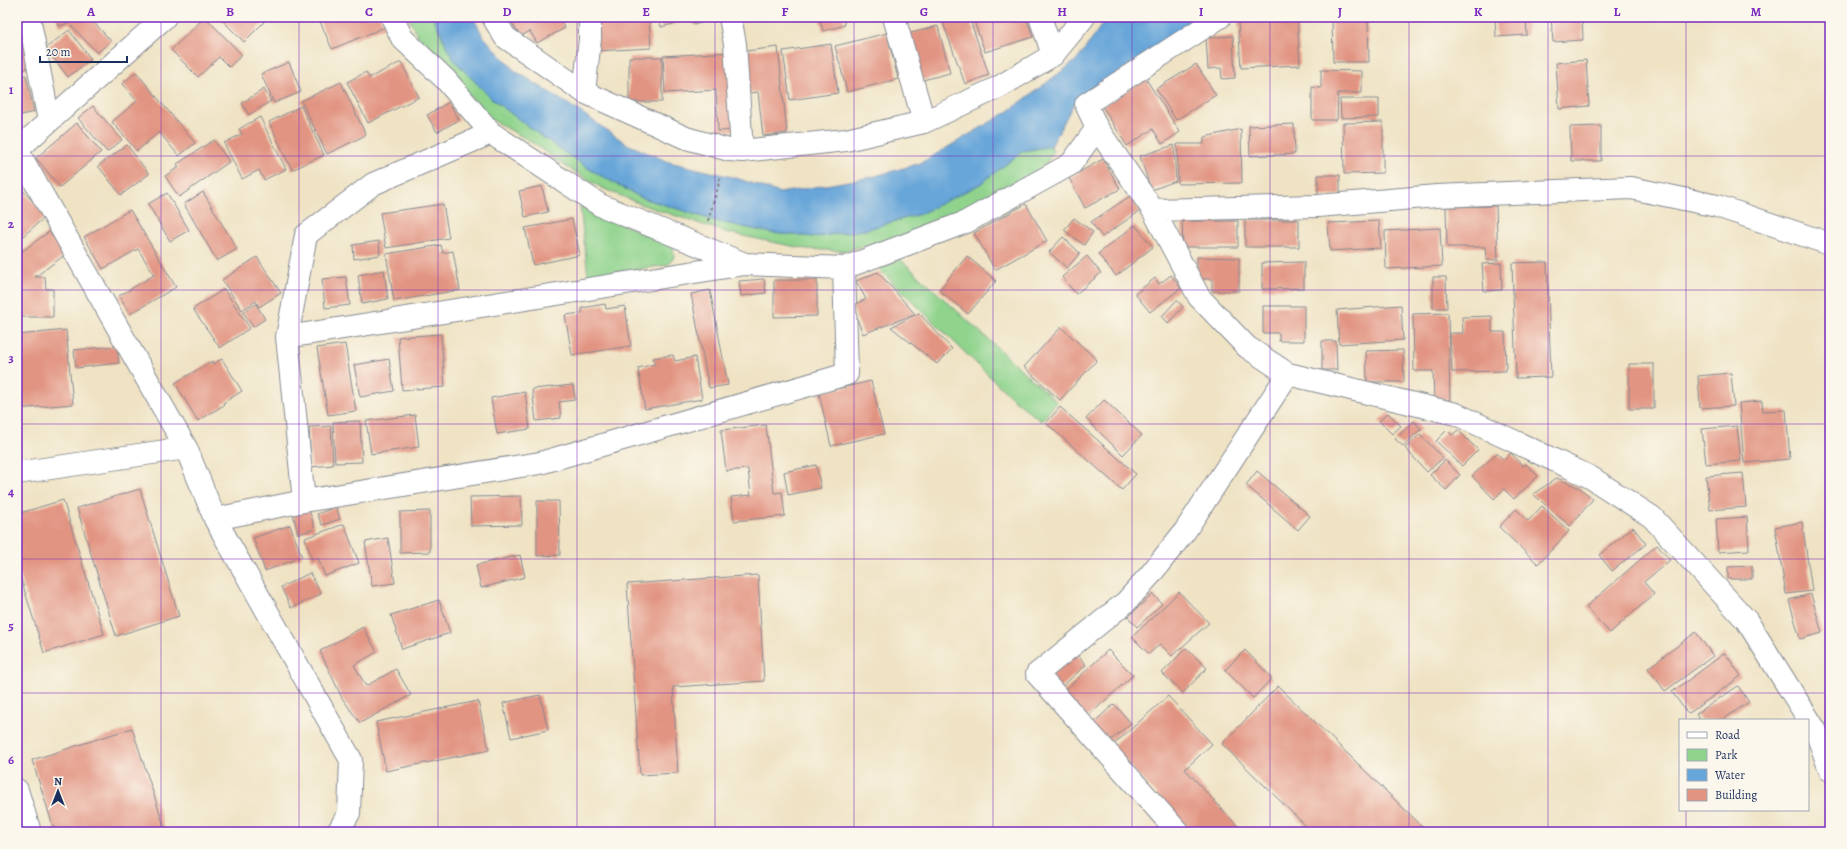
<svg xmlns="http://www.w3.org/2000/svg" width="1847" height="849" font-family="Alegreya,serif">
<rect width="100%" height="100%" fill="#fbf7ec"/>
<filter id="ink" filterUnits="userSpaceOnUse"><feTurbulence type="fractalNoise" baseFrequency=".025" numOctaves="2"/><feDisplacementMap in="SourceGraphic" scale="8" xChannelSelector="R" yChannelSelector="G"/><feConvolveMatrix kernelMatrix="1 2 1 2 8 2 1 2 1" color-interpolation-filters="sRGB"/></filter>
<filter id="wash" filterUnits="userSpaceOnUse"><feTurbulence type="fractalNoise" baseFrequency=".012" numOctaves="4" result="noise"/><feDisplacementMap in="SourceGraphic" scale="16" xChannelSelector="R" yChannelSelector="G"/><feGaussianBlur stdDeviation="0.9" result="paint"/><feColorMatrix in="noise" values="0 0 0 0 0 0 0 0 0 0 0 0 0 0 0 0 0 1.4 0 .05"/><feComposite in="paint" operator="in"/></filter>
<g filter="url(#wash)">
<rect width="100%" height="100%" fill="#efe3c4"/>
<!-- green -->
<path fill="#8fd38c" stroke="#558175" d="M408,17h25l20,42 38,39 47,36 53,36 49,27 76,24 56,12 43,4 49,-7 56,-16 60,-30 43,-33 28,-5 2,6 -7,12 -41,27 -51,26 -57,21 -54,13 -36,-2 -35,-7 -47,-10 -82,-27 -41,-17 -40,-24 -32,-23 -41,-23 -69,-78z
M580,206l93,40 1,11 -6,8 -80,11z
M900,259l157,143 -16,19 -30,-24 -132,-128z"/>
<!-- water -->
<path fill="#67a6d9" stroke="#416a9c" d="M433,17h40l10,19 31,34 65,41 48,33 42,18 67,16 44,15 92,-16 49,-14 88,-52 69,-52 29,-42h93l-126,86 -23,43 -28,5 -43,33 -60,30 -56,16 -49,7 -43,-4 -56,-12 -76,-24 -49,-27 -53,-36 -47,-36 -38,-39z"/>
<g id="blocks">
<!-- building -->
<path fill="#e29482" d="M17,17h4l12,50 -16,4z
M56,17h33l22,24 -14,12 -28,-30 -10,3z
M205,17l37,38 -13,12 -10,-10 -21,20 -27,-27z
M219,17h40l5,5 -20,20z
M318,17h62l5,10 -53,22z
M509,17h58l-6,4 4,7 -28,15 -7,-12 -10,6z
M593,17h56l2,31 -56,3z
M659,17h61l-26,8 -1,-6 -32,8z
M819,17h24l2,8 -22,6z
M941,17h28l20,58 -24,9z
M986,17h40l7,20 -48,15 -11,-31z
M1297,17l3,48 -59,3 -3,-47z
M1332,17h36l1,45h-36z
M1495,17h31l1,18 -31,2z
M1551,17h31l1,23 -30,2z
M938,26l12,47 -31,8 -12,-47z
M69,30l22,29 -23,18 -22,-29z
M887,33l11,46 -51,13 -12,-46z
M1233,36l2,42 -13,1 -1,-11 -13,1 -2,-31z
M831,44l7,49 -48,7 -7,-49z
M778,47l9,86 -24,3 -5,-44 -15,2 -5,-42z
M731,52l5,78 -18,1 -2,-41 -51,3 -2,-37z
M629,57h33v45h-33z
M1586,60l3,46 -30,3 -3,-46z
M289,62l12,30 -27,11 -13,-29z
M401,62l18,35 -51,26 -21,-41 19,-10 3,6z
M1196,64l20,31 -40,25 -20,-31z
M1321,70l41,1v22h-24l-1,27h-25v-33l9,1z
M136,72l59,71 -16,13 -20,-24 -22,19 -25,-29 25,-21 -15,-17z
M26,75l8,37 -17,4v-39z
M1146,79l34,53 -18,12 -9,-15 -26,17 -25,-40z
M341,82l25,53 -39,19 -26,-53z
M264,89l7,12 -22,14 -7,-12z
M1340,99h39v18l-38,1z
M449,102l10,18 -22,12 -10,-17z
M93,106l29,34 -15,12 -29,-34z
M301,106l23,49 -32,15 -23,-48z
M260,117l26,52 -22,11 -5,-10 -17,9 -18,-36 18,-9 -3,-5z
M1383,122v51l-39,1 -1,-51z
M77,123l24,29 -41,35 -24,-29z
M1294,124l1,30 -45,2 -1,-30z
M1601,126v35h-30l-1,-34z
M1241,129l1,54 -64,1 -1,-40h27v-7z
M214,140l15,22 -50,35 -14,-21 14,-9 -2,-3z
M127,145l22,29 -28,21 -23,-29z
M1174,145l2,36 -25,9 -11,-34z
M1103,159l17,30 -35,19 -16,-30z
M1318,175h22v20h-22z
M17,184l29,32 -24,21 -5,-5z
M542,186l6,26 -23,5 -6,-26z
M203,192l34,57 -20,12 -33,-57z
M167,193l22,37 -19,11 -22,-37z
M1130,196l10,15 -38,26 -11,-15z
M443,204l6,34 -63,10 -6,-35z
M1026,204l21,37 -52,29 -21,-37z
M1496,206l2,54h-12l-1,-13h-38l-1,-40z
M130,210l46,77 -46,27 -11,-18 35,-21 -16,-26 -35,20 -19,-32z
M1074,218l19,14 -9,13 -20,-15z
M572,219l8,36 -47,10 -8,-37z
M1245,220h54v27h-54z
M1182,221h56v26h-55z
M1379,221l2,27 -51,3 -2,-28z
M1135,225l18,22 -37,29 -18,-22z
M1440,228l2,38 -56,3 -1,-38z
M50,231l16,23 -31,23h10l1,12h7v28h-35l-1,-62z
M1063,237l17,16 -13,15 -18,-16z
M379,241l1,14 -26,4 -1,-14z
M441,245l2,8 10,-2 7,39 -66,11 -8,-47z
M967,256l29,25 -28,33 -29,-24z
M1087,256l14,17 -25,21 -14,-17z
M257,257l24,36 -22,14 -3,-6 -14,9 -20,-30z
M1197,257l42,1v33h-27v-12h-15z
M1304,262v26l-42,1v-26z
M1547,262l4,115 -35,1 -4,-115z
M1501,263l1,27 -18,1 -2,-27z
M384,270l4,29 -26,5 -4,-29z
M878,272l37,42 -52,20 -11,-28 14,-7 -10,-18z
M1171,275l10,13 -31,24 -15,-18 20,-16 4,6z
M346,277l4,28 -25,3 -3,-29z
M1433,277h13l1,31h-14z
M764,279l2,14 -25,3 -2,-15z
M774,280h43v36l-43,1z
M224,289l26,39 -30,20 -27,-39z
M710,290l18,95 -19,3 -18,-94z
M1177,300l6,7 -15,16 -6,-7z
M256,304l9,15 -12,8 -10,-15z
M605,304l1,5 19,-3 6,40 -59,9 -7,-40 17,-2v-5z
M1401,305l2,35 -64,4 -2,-34z
M1263,306h41v35h-25v-8h-16z
M919,313l33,36 -15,15 -46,-37z
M1448,313l2,87h-16l-1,-29h-19l-1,-57z
M1492,316v16h13l1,39 -54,1 -2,-39h13l-1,-16z
M1061,327l36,33 -37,40 -36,-33z
M66,330l7,74 -56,5v-74z
M441,334l4,53 -43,3 -4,-53z
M1322,341h14l1,29h-15z
M345,344l11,67 -28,4 -11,-67z
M117,346l2,17 -43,5 -2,-18z
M1403,350l1,32h-37l-1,-31z
M673,355l2,6 20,-4 7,42 -57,10 -7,-41 17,-4 -2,-6z
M222,359l20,32 -19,12 1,2 -26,16 -23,-38 37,-22 1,3z
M389,359l5,32 -34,6 -6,-32z
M1629,364h25v45h-25z
M1731,373l3,33 -34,2 -2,-32z
M871,381l13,53 -53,12 -12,-53z
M573,385l2,15 -16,2 2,16 -25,3 -4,-32z
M525,392l5,37 -33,5 -6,-36z
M1104,400l38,35 -19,20 -37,-36z
M1762,401l1,10 23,-1 4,49 -46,4 -5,-60z
M1060,407l76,67 -14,16 -76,-67z
M1388,413l13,13 -9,8 -13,-13z
M415,415l4,32 -48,7 -5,-33z
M360,421l2,41 -27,1 -2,-41z
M1414,421l7,8 -18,17 -8,-7z
M766,425l8,68 8,-1 3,24 -51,5 -3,-24 20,-2 -3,-26 -22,2 -5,-41z
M331,426l2,39 -22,2 -2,-40z
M1737,426l4,35 -35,3 -4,-35z
M1447,430l5,5 6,-5 20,20 -16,16 -26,-25z
M1420,434l23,24 -16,14 -22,-24z
M1497,453l7,7 7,-7 12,13 3,-2 12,12 -24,23 -10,-10 -10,10 -22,-23z
M1445,460l15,15 -14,15 -16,-15z
M816,465l5,23 -33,7 -4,-23z
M1257,471l53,45 -12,14 -52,-45z
M1743,473l3,34 -36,3 -4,-34z
M1557,478l23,10 13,11 -23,27 -37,-32z
M140,489l39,127 -63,20 -39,-128z
M521,496l1,29 -51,1 -1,-29z
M63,500l41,134 -60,19 -27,-87v-52z
M537,501h22l1,54 -23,1z
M1542,506l27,25 -31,33 -39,-37 17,-18 12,12z
M336,507l4,12 -18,6 -5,-11z
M309,509l6,20 -17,5 -5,-20z
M430,511v41l-30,1v-41z
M1747,517l2,33 -31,2 -2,-33z
M1802,522l10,69 -26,3 -11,-67z
M344,524l15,39 -34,13 -7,-18 -6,2 -7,-22z
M290,525l12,32 -37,14 -12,-33z
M1633,527l13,17 -34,27 -13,-16z
M388,538l7,45 -23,3 -7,-44z
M1657,545l13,15 -26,22 10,12 -44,39 -24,-26z
M520,555l5,22 -44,11 -5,-23z
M1752,566v13h-24v-12z
M310,573l11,21 -30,14 -10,-21z
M758,575l6,106 -91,6 5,86 -38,2 -13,-191z
M1179,592l30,31 -37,33 -12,-12 -11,10 -17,-17z
M1153,594l9,10 -25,23 -9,-10z
M1811,594l11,39 -22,6 -11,-39z
M439,600l11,33 -48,16 -11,-34z
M363,627l14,25 -23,13 12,21 30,-17 15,26 -51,28 -18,-25 -22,-47z
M1696,632l17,24 -48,35 -17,-23z
M1186,648l21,20 -24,25 -21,-20z
M1108,650l25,25 -49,45 -24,-25z
M1245,650l27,28 -19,20 -28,-28z
M1074,651l12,14 -27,24 -12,-15z
M1725,653l16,23 -53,38 -16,-22z
M1278,686l150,146h-116l-90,-88z
M1738,686l11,16 -27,18h-22l-4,-6z
M540,695l8,35 -37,8 -8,-35z
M1168,696l44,48 -27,25 58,63h-53l-78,-86z
M478,701l11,49 -103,21 -10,-49z
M1114,704l17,19 -25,21 -16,-18z
M132,728l34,104h-111l-23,-72z"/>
</g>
</g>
<g filter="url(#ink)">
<use href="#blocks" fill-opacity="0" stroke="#858991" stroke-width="1"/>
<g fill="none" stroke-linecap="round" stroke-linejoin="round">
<!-- minor casing -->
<g stroke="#858991" stroke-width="24">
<path id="minor" d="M29,17l20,104
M392,17l10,21 44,42 45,53 109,72 145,59 99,4 122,-46 105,-58 26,-36
M493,17l12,20 79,55 102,46 43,12 13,1 104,-11 78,-18 75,-35 54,-32 31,-38
M730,17l5,27 7,107
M894,17l30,105
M1040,17l13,38
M1220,17l-134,87 11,24 56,82 46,87 48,50 41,27 168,40 134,63 62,40 95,104 69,110 14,39
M584,92l6,-53v-22
M491,133l-118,51 -67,51 -19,102 17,164 236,-38 307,-89 -3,-106
M17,150l169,298 29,71 136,241 -2,53 -11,19
M17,150l148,-133
M1153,210l165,-4 119,-10 194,-8 86,18 113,38
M287,337l458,-73
M17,473l169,-25
M215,519l89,-18
M17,790l13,42
M1178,832l-141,-158 89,-72 24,-27 35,-44 103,-157"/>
</g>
<!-- path -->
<path stroke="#858991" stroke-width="2.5" stroke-dasharray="3 3" stroke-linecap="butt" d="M708,221l13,-45"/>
<!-- minor -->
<use href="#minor" stroke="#fff" stroke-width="22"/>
</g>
</g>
<!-- grid -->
<path fill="none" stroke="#7b2cbf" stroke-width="1" stroke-opacity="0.55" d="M161,17v815M299,17v815M438,17v815M577,17v815M715,17v815M854,17v815M993,17v815M1132,17v815M1270,17v815M1409,17v815M1548,17v815M1686,17v703M17,156h1813M17,290h1813M17,424h1813M17,559h1813M17,693h1813M1686,810v22"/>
<!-- margin -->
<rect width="1847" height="849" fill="none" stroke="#fbf7ec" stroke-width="44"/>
<!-- legend -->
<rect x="1679" y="719" width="130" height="92" fill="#fbf7ec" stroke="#a1a7b3"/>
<rect x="1687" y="732" width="20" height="6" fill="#ffffff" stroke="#a1a7b3"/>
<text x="1715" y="739" font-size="12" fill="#1b2f5e">Road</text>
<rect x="1687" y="749" width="20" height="12" fill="#8fd38c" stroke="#a1a7b3"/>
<text x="1715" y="759" font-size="12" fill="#1b2f5e">Park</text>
<rect x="1687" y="769" width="20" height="12" fill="#67a6d9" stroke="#a1a7b3"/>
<text x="1715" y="779" font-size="12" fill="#1b2f5e">Water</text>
<rect x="1687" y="789" width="20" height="12" fill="#e29482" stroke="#a1a7b3"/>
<text x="1715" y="799" font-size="12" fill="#1b2f5e">Building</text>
<!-- north arrow -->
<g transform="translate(58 791)" stroke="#fbf7ec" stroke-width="3" paint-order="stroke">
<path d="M0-3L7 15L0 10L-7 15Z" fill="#1b2f5e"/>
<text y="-6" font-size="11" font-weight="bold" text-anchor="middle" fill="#1b2f5e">N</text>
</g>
<!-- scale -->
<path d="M40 56v6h87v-6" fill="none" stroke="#1b2f5e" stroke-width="2"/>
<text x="46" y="56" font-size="12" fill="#1b2f5e" stroke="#fbf7ec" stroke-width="3" paint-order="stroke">20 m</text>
<rect x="22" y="22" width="1803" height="805" fill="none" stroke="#7b2cbf" stroke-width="1.5"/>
<g font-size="13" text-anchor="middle" font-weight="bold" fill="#7b2cbf">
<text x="91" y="16">A</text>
<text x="230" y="16">B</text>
<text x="369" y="16">C</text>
<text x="507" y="16">D</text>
<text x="646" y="16">E</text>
<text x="785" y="16">F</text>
<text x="924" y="16">G</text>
<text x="1062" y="16">H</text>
<text x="1201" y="16">I</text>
<text x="1340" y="16">J</text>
<text x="1478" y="16">K</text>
<text x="1617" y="16">L</text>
<text x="1756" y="16">M</text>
<text x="11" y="94">1</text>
<text x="11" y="228">2</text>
<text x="11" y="362">3</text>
<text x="11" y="496">4</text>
<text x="11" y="630">5</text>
<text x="11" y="764">6</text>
</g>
</svg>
